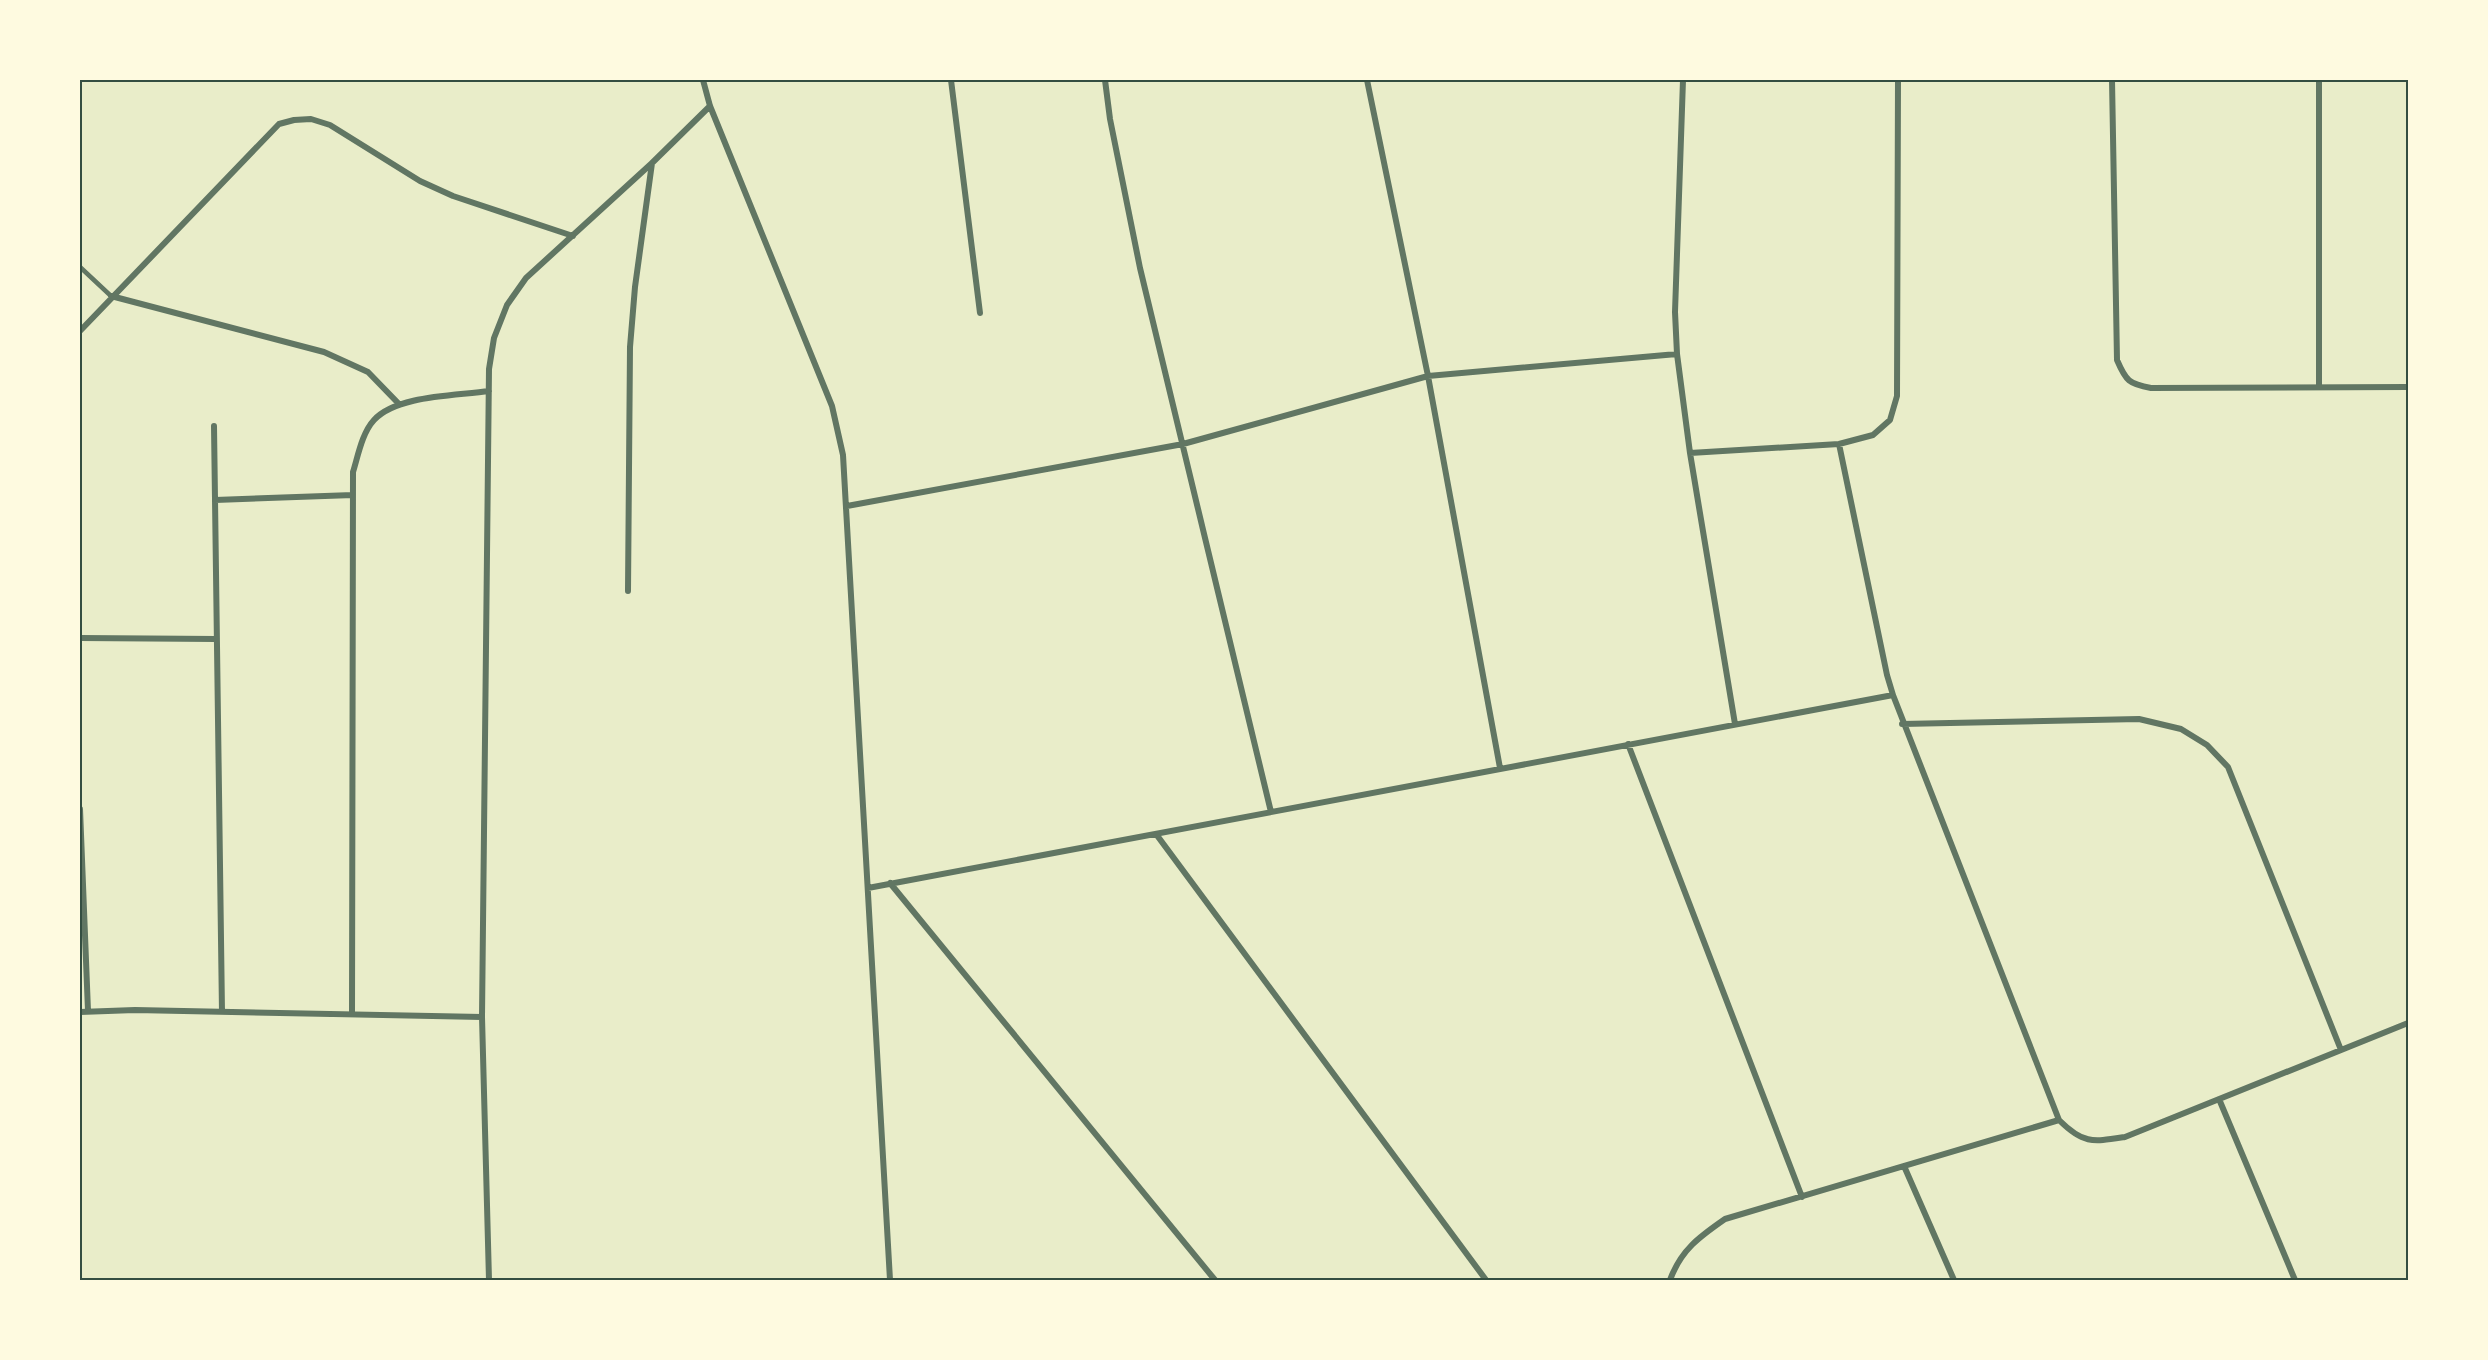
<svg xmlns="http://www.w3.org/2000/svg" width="2488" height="1360" font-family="'DejaVu Sans',sans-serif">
<rect width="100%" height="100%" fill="#e9edc9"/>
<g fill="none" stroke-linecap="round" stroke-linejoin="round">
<!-- service -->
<path stroke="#617663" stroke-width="4.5" d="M80,267l31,29"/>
<!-- minor -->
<path stroke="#617663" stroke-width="6" d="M703,80l7,26 122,300 11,49 47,825
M951,80l29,233
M1105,80l5,39 30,149 131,544
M1367,80l61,296 72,392
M1683,80l-8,232 2,42 13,99 45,271
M2112,80l5,280c9,21 12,24 34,28l257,-1
M111,296l213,56 44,20 31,32
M80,331l199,-207 15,-4 17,-1 19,6 90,56 33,15 120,40
M2319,387v-307
M214,426l8,586
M1839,444l48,231 6,20 166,425c24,24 33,22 66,17l283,-114
M1690,453l149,-9 34,-9 17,-15 7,-24 1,-316
M215,500l138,-5
M847,506l336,-62 245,-68 249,-22
M628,591l2,-244 5,-60 17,-124
M80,638l136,1
M1902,724l237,-5 42,10 26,16 21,22 113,283
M1628,744l174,453
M80,809l8,202
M1156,834l330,446
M890,883l325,397
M868,888l1025,-193
M80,1012l55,-2 347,7
M352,1014l1,-542c5,-16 9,-39 21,-52 23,-25 82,-24 115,-29
M2219,1099l76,181
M1904,1166l50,114
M489,1280l-7,-263 7,-648 5,-31 13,-33 19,-27 126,-115 58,-57
M1670,1280c11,-30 29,-43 55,-61l334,-99"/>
</g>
<!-- border -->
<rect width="2488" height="1360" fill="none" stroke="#fefae0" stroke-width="162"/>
<rect x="81" y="81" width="2326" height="1198" fill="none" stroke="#344e41" stroke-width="2"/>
</svg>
